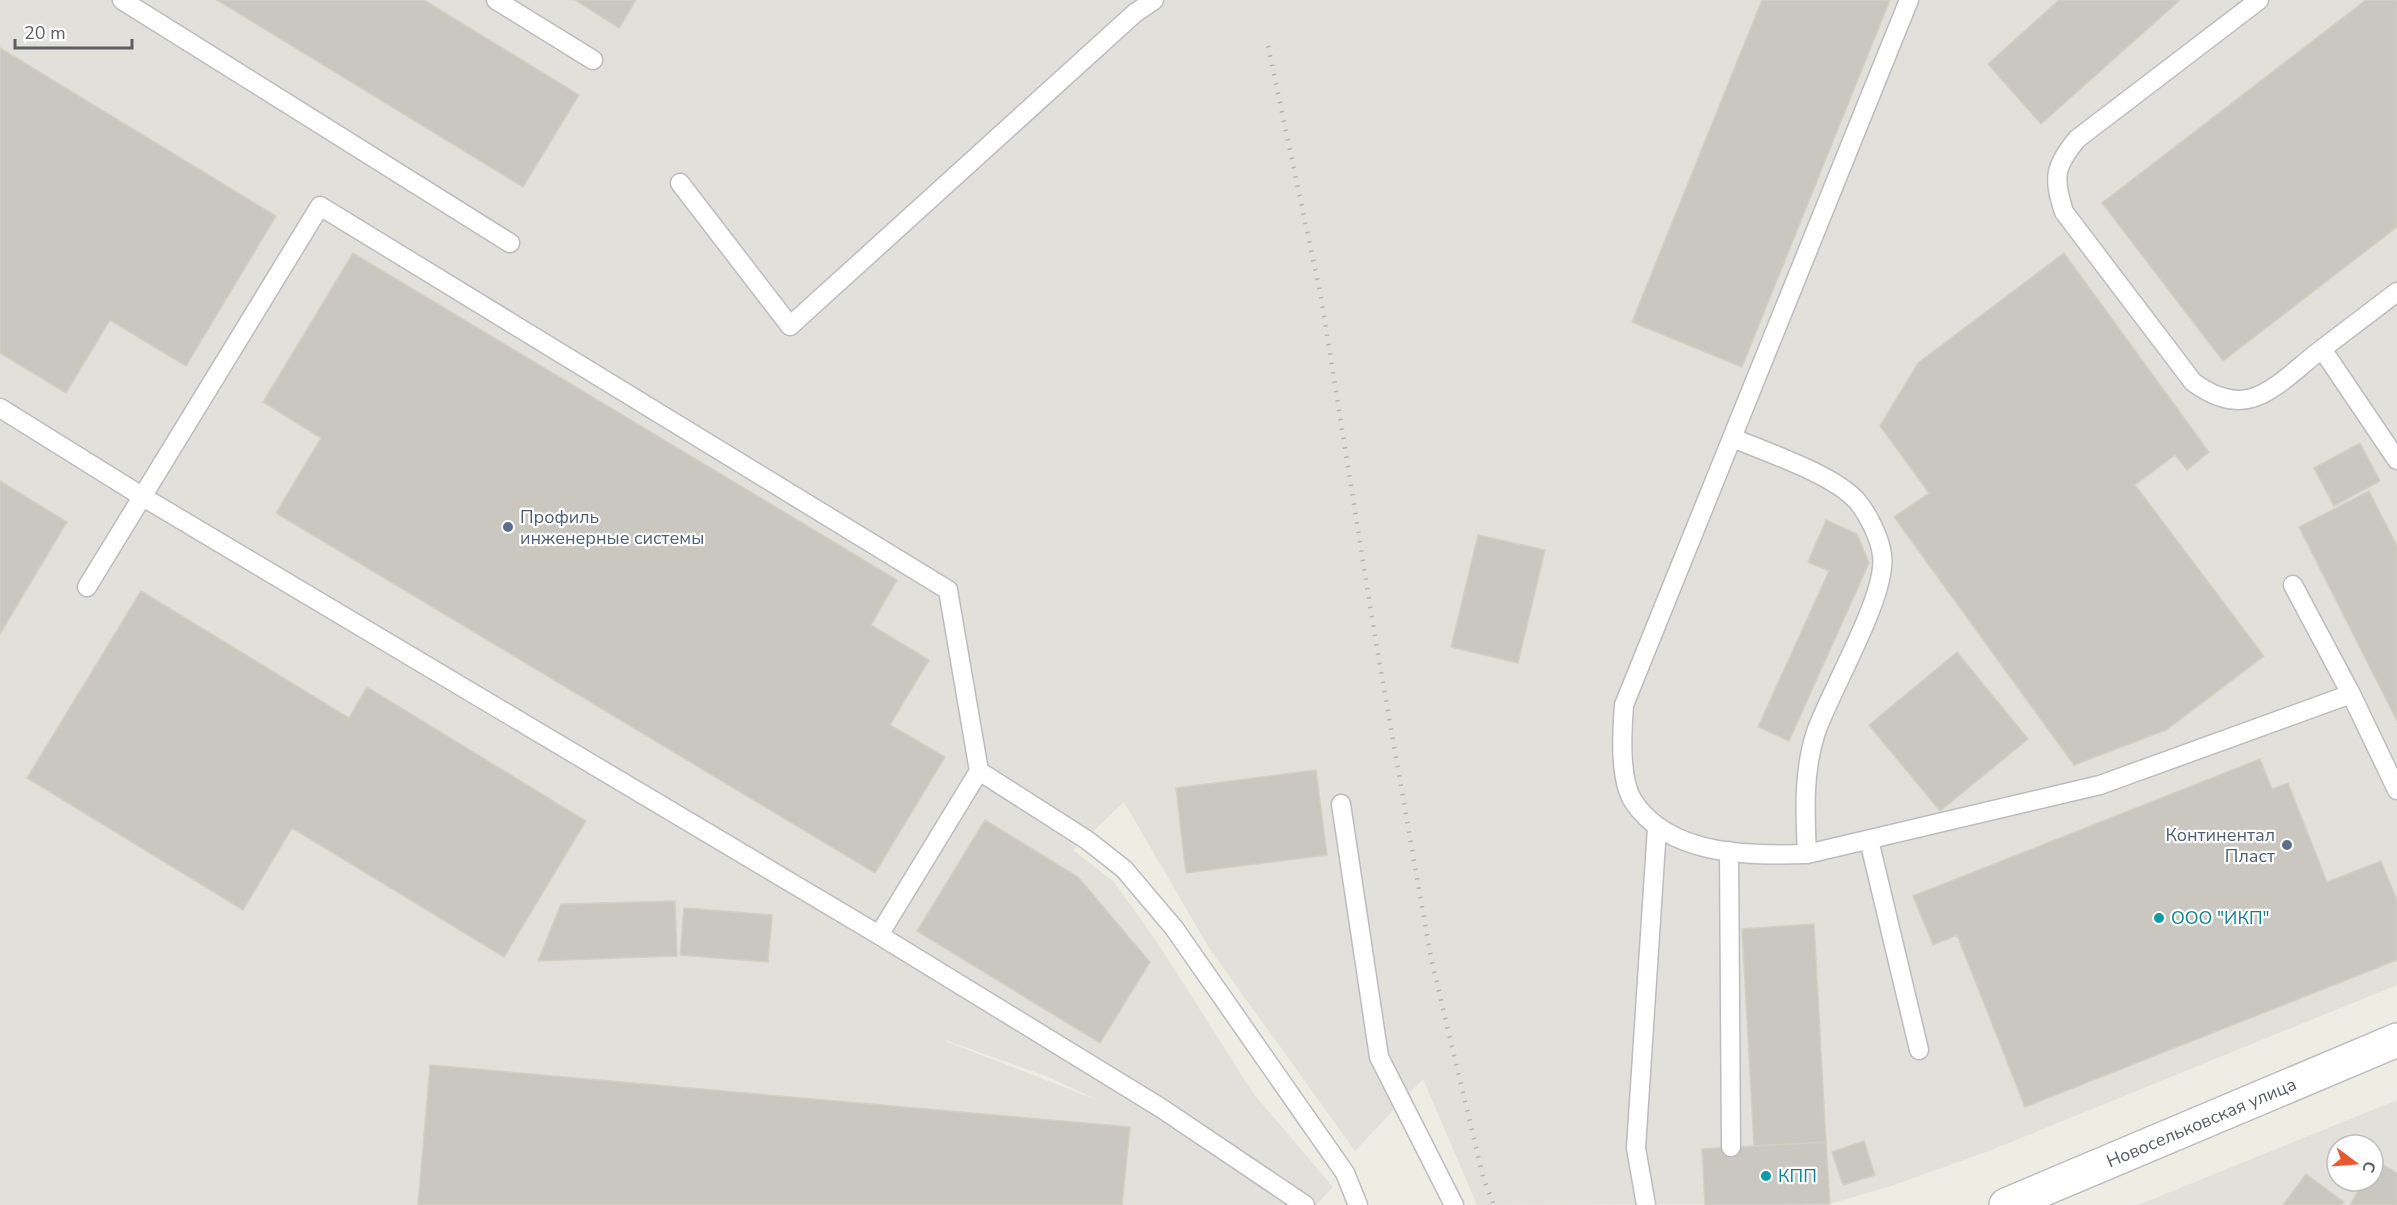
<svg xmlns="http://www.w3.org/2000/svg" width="2397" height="1205" font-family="'Nunito Sans',sans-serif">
<rect width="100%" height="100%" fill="#eeede3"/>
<!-- industrial -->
<path fill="#e2e0db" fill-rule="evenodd" d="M0,0h2397v985l-408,166 -98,35 -61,18 -353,1 -54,-126 -68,72 -146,-203 -85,-146 -51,48 41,32 45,63 94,148 80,94 -17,18h-1316zM945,1040l101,36 56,26 -157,-61z
M2397,1100v105h-259zM2337,1145h36v36h-36z"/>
<!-- building -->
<path fill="#c9c7c0" stroke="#d3d0c2" stroke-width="1.5" d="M217,0h207l155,95 -56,92z
M575,0h61l-17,28z
M1762,0h128l-148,367 -110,-45z
M2059,0h121l-139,124 -53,-60z
M2366,0h31v227l-174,134 -121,-158z
M0,48l276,168 -90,150 -76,-46 -44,73 -66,-40z
M353,253l544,327 -26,45 58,35 -39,65 55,32 -70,116 -599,-360 45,-75 -58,-36z
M2064,253l145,199 -22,18 -12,-15 -40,30 129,171 -98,74 -92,35 -180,-248 35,-24 -49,-67 38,-63z
M2360,443l20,38 -46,25 -20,-38z
M0,481l67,41 -67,112z
M2369,491l28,55v175l-98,-194z
M1826,520l31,14 12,29 -80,178 -31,-14 71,-156 -21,-9z
M1478,535l67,15 -27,113 -67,-16z
M141,591l208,127 18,-31 219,134 -82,136 -212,-129 -49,82 -216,-132z
M1957,652l71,87 -88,72 -71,-86z
M2260,759l12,30 16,-6 39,99 54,-21 16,39v60l-372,147 -68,-172 -24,10 -20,-49z
M1316,770l11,85 -141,18 -10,-85z
M985,820l93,57 72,85 -50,81 -183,-112z
M675,901l2,55 -139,5 23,-57z
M684,908l88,7 -4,47 -88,-7z
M1814,924l12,218 -72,4 -12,-217z
M430,1065l700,62 -8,78h-704z
M1864,1141l11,34 -32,10 -11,-33z
M1826,1142l4,62 -125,1 -3,-56z
M2377,1161l20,12v32h-47l14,-24h9v-14z
M2306,1174l38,28 -3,3h-58z"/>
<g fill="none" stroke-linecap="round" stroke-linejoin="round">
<!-- lane casing -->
<g stroke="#bbbcc2" stroke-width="21">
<path id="lane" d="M122,0l388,243
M496,0l97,60
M1909,0l-285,705c-2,27 -5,73 9,96 36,55 116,55 174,53l293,-69 251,-91
M2259,0l-182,139c-23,28 -24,39 -13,73l129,170c57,42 83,2 129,-33l75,111
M680,183l110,143 345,-313 19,-13
M2322,349l75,-57
M0,408l143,89 736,438 282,173 144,97
M1733,438c35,15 100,36 124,63 11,13 23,37 25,54 6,39 -51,134 -66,177 -13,39 -11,81 -9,122
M2293,585l58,109 46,96
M87,587l233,-381 628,384 31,181 -100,164
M979,771l108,69 37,29 50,59 171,245 13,32
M1341,804l38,253 75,148
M1869,840l50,210
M1729,851l2,296
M1646,1205l-10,-57 21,-320"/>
</g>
<!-- street casing -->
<g stroke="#bbbcc2" stroke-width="36">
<g id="street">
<path id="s1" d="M2006,1205l391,-165"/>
</g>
</g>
<!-- lane -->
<use href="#lane" stroke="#fff" stroke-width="18"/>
<!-- street -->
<use href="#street" stroke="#fff" stroke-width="33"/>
<!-- rail -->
<path stroke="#b4b5b5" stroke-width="4.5" stroke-dasharray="1.5 8" stroke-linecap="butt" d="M1268,46l53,251 54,340 56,321 52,219 11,28"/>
</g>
<!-- markers -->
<g fill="#5c6f8a" stroke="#fff" stroke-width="2">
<circle cx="508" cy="527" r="6"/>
<circle cx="2287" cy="845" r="6"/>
</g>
<g fill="#0f9aa8" stroke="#fff" stroke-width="2">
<circle cx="2159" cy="918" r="6"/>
<circle cx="1766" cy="1176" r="6"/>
</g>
<g text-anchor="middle" stroke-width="4.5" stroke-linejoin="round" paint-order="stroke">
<!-- service labels -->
<g font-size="18" fill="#4e5e75" stroke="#fff" text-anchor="start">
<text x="520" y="523">Профиль<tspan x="520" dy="21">инженерные системы</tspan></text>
<text x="2275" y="841" text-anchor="end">Континентал<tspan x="2275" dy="21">Пласт</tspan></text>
</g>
<!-- culture labels -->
<g font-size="18" fill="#0d838f" stroke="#fff" text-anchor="start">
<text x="2171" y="924">ООО "ИКП"</text>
<text x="1778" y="1182">КПП</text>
</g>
<!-- street labels -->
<g font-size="18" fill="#5b5e64" stroke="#fff">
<text dy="6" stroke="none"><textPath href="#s1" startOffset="212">Новосельковская улица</textPath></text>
</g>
</g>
<!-- north arrow -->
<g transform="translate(2355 1163) rotate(106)"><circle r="28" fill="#ffffff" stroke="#bdbfc1" stroke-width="1.5"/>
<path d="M0-4.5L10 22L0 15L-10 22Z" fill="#e8592f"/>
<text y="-9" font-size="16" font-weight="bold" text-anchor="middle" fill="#5b5e64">С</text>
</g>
<!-- scale -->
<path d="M15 39v9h117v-9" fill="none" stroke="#5b5e64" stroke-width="3"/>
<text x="24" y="39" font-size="18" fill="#5b5e64" stroke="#ffffff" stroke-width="4.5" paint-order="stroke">20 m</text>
</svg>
